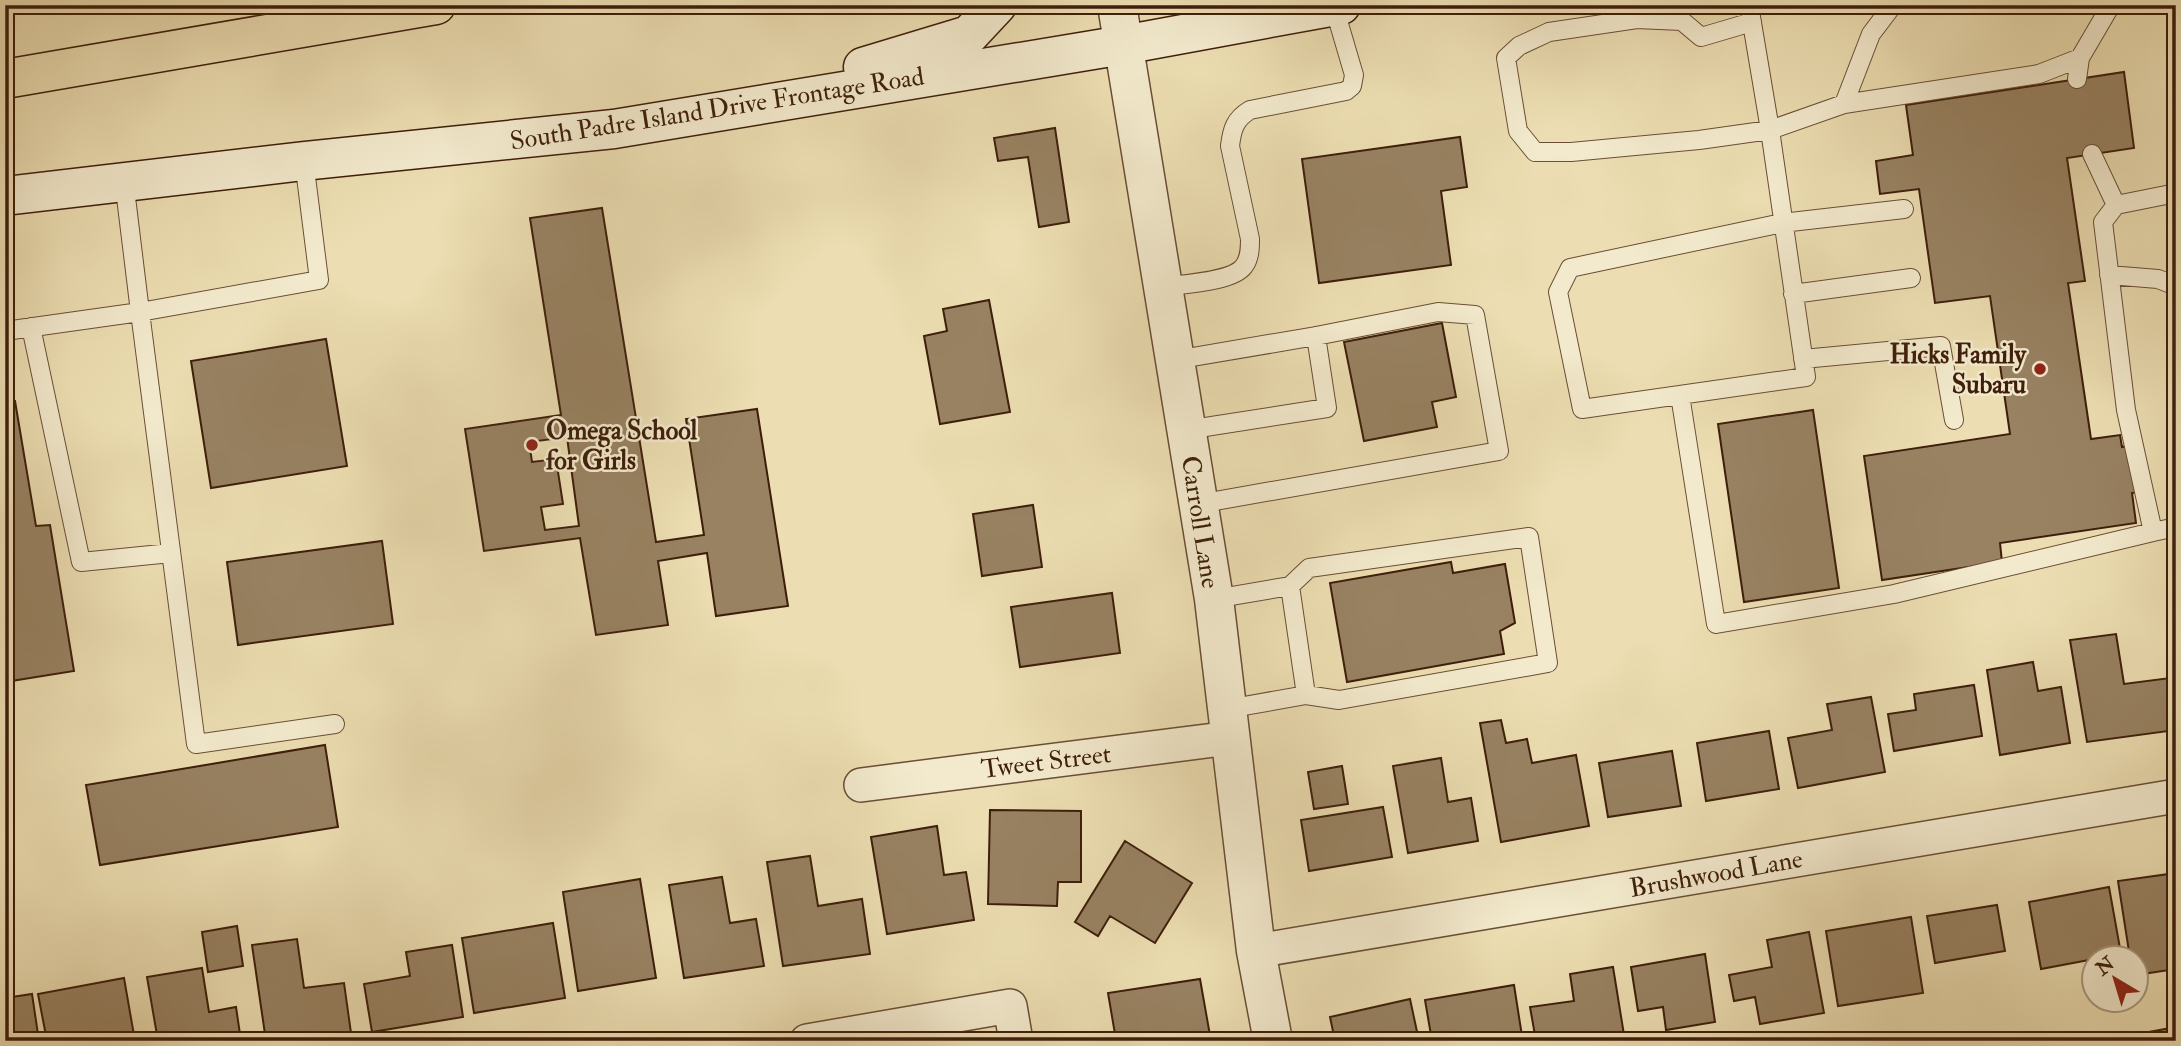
<svg xmlns="http://www.w3.org/2000/svg" width="2181" height="1046" font-family="'IM FELL Double Pica',serif">
<rect width="100%" height="100%" fill="#ecdeb2"/>
<filter id="stains"><feTurbulence type="fractalNoise" baseFrequency=".00286" numOctaves="4"/><feColorMatrix values="0 0 0 0 .2 0 0 0 0 .09 0 0 0 0 .02 0 0 0 .5 -.17"/></filter>
<radialGradient id="worn" r=".72"><stop offset=".6" stop-color="#630" stop-opacity="0"/><stop offset="1" stop-color="#630" stop-opacity=".3"/></radialGradient>
<!-- building -->
<path fill="#988262" stroke="#3e1e0b" stroke-width="2" fill-rule="evenodd" d="M2124,72l10,76 -67,10 18,123 -17,2 23,156 29,-4 2,12 10,-2 7,47 -7,1 4,30 -136,20 2,19 -120,18 -18,-124 146,-22 -20,-138 -55,7 -16,-114 -39,5 -4,-33 37,-6 -7,-50z
M1055,128l14,94 -30,5 -11,-70 -30,4 -4,-23z
M1460,137l7,50 -26,4 10,74 -132,18 -17,-124z
M602,208l54,334 48,-7 -18,-116 71,-10 31,197 -72,10 -9,-63 -49,8 10,64 -72,10 -16,-97 -96,13 -19,-122 96,-14 -31,-197zM567,437l12,89 -34,4 -4,-23 22,-3 -7,-45 -24,3 -3,-20z
M989,300l21,112 -70,12 -16,-88 23,-5 -4,-22z
M1442,323l14,74 -24,5 5,25 -73,14 -20,-99z
M326,339l21,127 -136,22 -20,-127z
M15,401l21,125 14,-1 24,146 -69,11v-280z
M1813,410l26,178 -95,14 -26,-178z
M1033,505l9,62 -60,9 -9,-62z
M382,541l11,83 -155,21 -11,-83z
M1451,562l2,11 52,-9 10,59 -15,8 4,23 -157,28 -17,-99z
M1112,593l8,60 -100,14 -9,-60z
M2116,634l8,50 46,-6 6,52 -89,12 -17,-102z
M2033,662l5,29 23,-4 9,56 -70,12 -13,-85z
M1974,685l8,51 -88,15 -6,-37 28,-4 -2,-16z
M1871,697l14,75 -87,16 -10,-50 44,-8 -5,-26z
M1501,720l5,23 21,-4 5,24 44,-8 13,71 -88,16 -21,-119z
M1769,731l10,58 -73,12 -9,-58z
M325,745l13,82 -238,38 -14,-80z
M1672,751l9,55 -73,11 -9,-54z
M1441,758l7,44 23,-4 7,43 -70,12 -15,-87z
M1342,766l6,38 -34,5 -6,-37z
M1383,807l9,50 -83,14 -8,-51z
M990,810l91,1v71h-23l-1,24 -69,-2z
M937,826l7,49 22,-3 8,48 -87,14 -16,-97z
M1125,841l67,42 -37,60 -45,-27 -12,20 -23,-14z
M810,856l8,50 44,-7 8,55 -87,12 -16,-104z
M2176,873v96l-40,6v-17h-6l-12,-77z
M722,877l8,46 26,-4 8,47 -80,12 -15,-93z
M640,879l16,99 -78,13 -15,-99z
M2109,887l12,67 -80,15 -12,-67z
M1997,905l8,46 -70,12 -8,-47z
M1911,917l12,76 -85,13 -12,-75z
M553,923l12,75 -91,15 -12,-75z
M237,926l6,40 -35,6 -6,-40z
M1809,932l15,81 -64,11 -5,-27 -21,4 -5,-26 43,-8 -5,-27z
M297,939l7,49 40,-5 7,50 -55,8h-30l-14,-96z
M452,945l11,72 -91,15 -8,-48 46,-8 -4,-24z
M1705,954l10,68 -49,8 -3,-23 -25,4 -7,-44z
M1613,967l12,74h-89l-6,-34 44,-6 -4,-27z
M202,968l7,44 27,-5 5,34h-83l-11,-64z
M124,978l11,63h-88l-9,-47z
M1200,979l11,62h-118l-1,-4 23,-3 -7,-41z
M1514,985l8,51 -22,5h-68l-7,-41z
M32,994l7,47h-34v-43z
M1410,999l9,42h-84l-5,-24z
M2176,1027v14h-32l-1,-8z"/>
<g fill="none" stroke-linecap="round" stroke-linejoin="round">
<!-- service casing -->
<g stroke="#6a4e35" stroke-width="20">
<path id="service" d="M1749,5l21,125 36,247 -224,32 -24,-117 12,-24 212,-45 122,-14
M1752,22l-51,15 -19,-16 -45,-2 -88,13 -30,14 -13,12 12,73 17,21h36l128,-12 71,-10 74,-26 195,-30 41,-16
M2077,79l3,-21 31,-53
M1844,104l27,-70 22,-29
M2092,154l24,51
M304,161l15,119 -179,32 56,432 139,-20
M2176,193l-60,12 -13,17 23,188 27,122 23,-5
M2109,275l49,4 18,7
M1162,287c20,-3 71,-5 82,-21 6,-8 6,-18 6,-27l-20,-93c2,-17 5,-27 20,-36l96,-19 6,-5 2,-11 -20,-68
M1793,294l118,-16
M31,327l50,235 90,-9
M5,331l135,-19 -16,-131
M1803,359l138,-13 13,74
M1175,360l141,-24 122,-24 37,3 24,136 -301,53
M1680,395l36,229 178,-30 259,-62
M1186,430l141,-22 -11,-72
M1290,586l16,109
M1214,599l76,-13 19,-18 220,-31 19,126 -209,37 -33,-5 -79,14"/>
</g>
<!-- minor casing -->
<g stroke="#6a4e35" stroke-width="36">
<path id="minor" d="M861,785l369,-47
M1256,951l920,-155
M807,1041l203,-35 6,35"/>
</g>
<!-- tertiary casing -->
<g stroke="#6a4e35" stroke-width="41">
<path id="tertiary" d="M1117,5l97,594 42,352 17,90"/>
</g>
<!-- secondary casing -->
<g stroke="#3e1e0b" stroke-width="41">
<path id="secondary" d="M863,67l106,-32 28,-30
M5,196l299,-35 310,-32 509,-84 218,-40"/>
</g>
<!-- motorway casing -->
<g stroke="#3e1e0b" stroke-width="41">
<path id="motorway" d="M5,79l431,-74"/>
</g>
<!-- service -->
<use href="#service" stroke="#f3eacd" stroke-width="18"/>
<!-- minor -->
<use href="#minor" stroke="#f3eacd" stroke-width="33"/>
<!-- tertiary -->
<use href="#tertiary" stroke="#f3eacd" stroke-width="38"/>
<!-- secondary -->
<use href="#secondary" stroke="#f3eacd" stroke-width="38"/>
<!-- motorway -->
<use href="#motorway" stroke="#ecdeb2" stroke-width="38"/>
</g>
<!-- markers -->
<g fill="#8f2418" stroke="#f3eacd" stroke-width="2.5">
<circle cx="2040" cy="369" r="7"/>
<circle cx="532" cy="445" r="7"/>
</g>
<g text-anchor="middle" stroke-width="5" stroke-linejoin="round" paint-order="stroke">
<!-- street labels -->
<g font-size="26" fill="#3e1e0b" stroke="#f3eacd">
<text transform="translate(717 108) rotate(-9)" y="9">South Padre Island Drive Frontage Road</text>
<text transform="translate(1201 522) rotate(81)" y="9">Carroll Lane</text>
<text transform="translate(1046 761) rotate(-7)" y="9">Tweet Street</text>
<text transform="translate(1716 873) rotate(-10)" y="9">Brushwood Lane</text>
</g>
<!-- poi labels -->
<g font-size="26" font-weight="bold" fill="#3e1e0b" stroke="#f3eacd" text-anchor="end">
<text x="2026" y="363">Hicks Family<tspan x="2026" dy="30">Subaru</tspan></text>
<text x="546" y="439" text-anchor="start">Omega School<tspan x="546" dy="30">for Girls</tspan></text>
</g>
</g>
<!-- margin -->
<rect width="2181" height="1046" fill="none" stroke="#ecdeb2" stroke-width="28"/>
<rect x="7" y="7" width="2167" height="1032" fill="none" stroke="#3e1e0b" stroke-width="3.5"/>
<rect x="14" y="14" width="2153" height="1018" fill="none" stroke="#3e1e0b" stroke-width="2"/>
<!-- north arrow -->
<g transform="translate(2115 979) rotate(322)"><circle r="33" fill="#f3eacd" stroke="#ab987f" stroke-width="2"/>
<path d="M0-5L12 26L0 18L-12 26Z" fill="#8f2418"/>
<text y="-10" font-size="19" font-weight="bold" text-anchor="middle" fill="#3e1e0b">N</text>
</g>
<rect width="100%" height="100%" filter="url(#stains)"/>
<rect width="100%" height="100%" fill="url(#worn)"/>
</svg>
